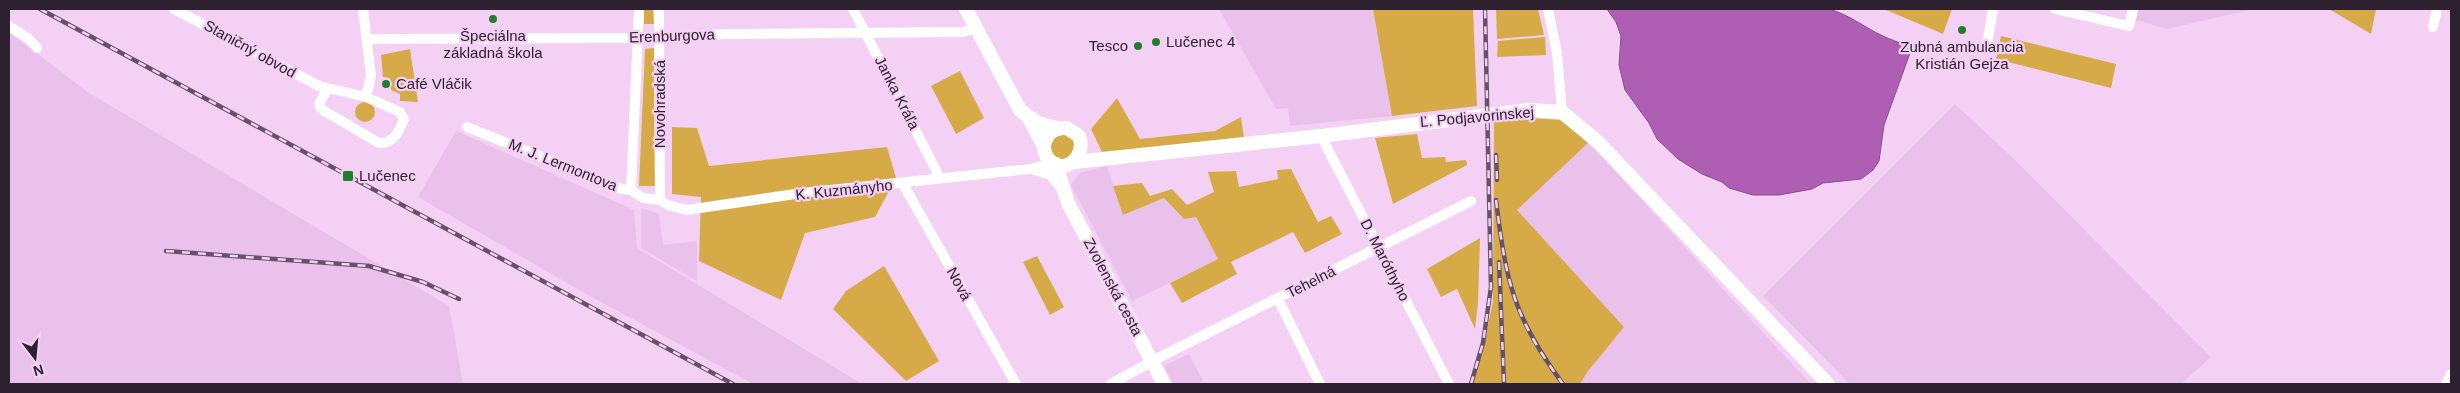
<svg xmlns="http://www.w3.org/2000/svg" width="2460" height="393" font-family="Arial,sans-serif">
<rect width="100%" height="100%" fill="#f4d0f4"/>
<!-- built -->
<path fill="#eac1eb" d="M1219,9h154l19,107 -102,10 -2,-18 -12,1z
M2139,9h114l-86,20 -31,-9z
M9,32l80,61 360,213 14,78h-454z
M1955,104l59,55 197,198 -30,27h-331l-87,-88z
M456,131l178,79 3,38 225,136h-109l-165,-89 -170,-98z
M1589,142l153,168 69,74h-231l8,-13 -71,-161z
M1107,166l16,49 41,-17 20,21 11,-3 23,43 -86,42 -61,-116 8,-12z
M641,208l18,6 4,31 34,-4v40l-56,-33z
M1189,354l14,27 -6,3h-24l-9,-18z"/>
<!-- green -->
<path fill="#d6ab47" d="M644,9h9l1,15h-10z
M1373,9h100l4,97 -85,10z
M1496,9h42l6,26 -47,4z
M1884,9h68l-9,25z
M2329,9h47l-5,25z
M2001,36l115,28 -5,24 -115,-29z
M1545,37l1,18 -49,2 1,-16z
M654,48l1,138h-16l6,-137z
M410,49l8,53 -18,-1v-7l-9,-4 -1,-12 -7,-1 -2,-22z
M960,71l24,47 -28,16 -25,-48z
M1117,98l23,41 75,-8 26,-14 3,21 -121,14h-21l-11,-23z
M355 112a10 10 0 1 1 20 0a10 10 0 1 1-20 0Z
M1530,118l30,2 29,22 -72,68 107,117 -36,44 -8,13h-110l13,-35 10,-48 1,-180z
M672,127l25,1 12,38 178,-19 9,31 -21,39 -70,16 -24,67 -82,-39 2,-64 -29,-3z
M1417,134l5,24 23,-1 1,5 20,-2 1,5 -74,39 -18,-66z
M1051 147a12 12 0 1 1 24 0a12 12 0 1 1-24 0Z
M1291,169l27,53 13,-6 11,18 -37,19 -12,-21 -62,30 6,12 -55,29 -12,-20 48,-24 -22,-42 -12,2 -20,-21 -41,17 -10,-29 29,-3 8,13 22,-7 15,16 27,-13 -6,-20 28,-1 3,16 39,-8 -1,-9z
M1480,238l-2,65 -3,26 -18,-40 -16,8 -14,-28z
M1037,256l27,51 -14,8 -27,-53z
M884,266l55,95 -33,20 -73,-72 13,-18z"/>
<!-- water -->
<path fill="#af5fb3" stroke="#884c8b" d="M1607,9h222c21,6 36,19 56,28 9,4 16,5 24,12l1,4 -26,72 -5,36 -6,9 -12,9 -38,4 -11,6 -33,6h-26l-24,-7 -7,-6 -20,-8 -24,-15 -21,-20 -8,-16 -24,-33 -6,-25 2,-29 -5,-14z"/>
<g fill="none" stroke-linecap="round" stroke-linejoin="round">
<!-- street -->
<path stroke="#fff" stroke-width="10" d="M174,9l145,77 47,11 34,15 4,7c-5,12 -10,25 -25,24l-58,-34 -2,-5 8,-15
M363,9l8,67 -5,21
M659,9l1,191
M853,9l83,161 3,9
M1548,9l9,44 5,59
M2055,9l74,17 4,-17
M9,26l20,13 8,9
M2433,27l4,-18
M367,39l263,-1 99,-4 234,-2 13,-4
M1987,45l6,-36
M467,127l154,62 10,1 12,8 17,2 8,5 19,5 115,-17 228,-24 23,-6
M1321,136l128,248
M1034,170l16,5 10,12
M903,184l113,200
M631,190l8,-181
M1278,299l42,85
M1111,384l49,-27 311,-156
M2446,384l5,-10"/>
<!-- secondary -->
<path stroke="#fff" stroke-width="14" d="M966,9l54,101c11,10 24,17 38,18
M1029,118c4,9 9,16 13,25 3,5 2,12 7,17 17,17 38,-5 30,-24l-12,-8c-13,-1 -20,5 -23,17
M1074,162l247,-26 208,-26 33,2 36,30 230,242
M1056,164l12,39 96,181"/>
<!-- rail casing -->
<g stroke="#655266" stroke-width="4.5">
<path id="rail" d="M40,9l693,375
M1496,155l1,25
M1496,200c10,81 17,117 67,184
M166,251l203,15 54,16 36,17
M1499,262l5,122
M1471,384l12,-41 8,-56 -6,-278"/>
</g>
<!-- rail -->
<use href="#rail" stroke="#f4d0f4" stroke-width="2.5" stroke-dasharray="8" stroke-linecap="butt"/>
</g>
<!-- markers -->
<g fill="#207e2f" stroke="#f4d0f4" stroke-width="2">
<circle cx="493" cy="19" r="5"/>
<circle cx="1962" cy="30" r="5"/>
<circle cx="1156" cy="42" r="5"/>
<circle cx="1138" cy="46" r="5"/>
<circle cx="386" cy="84" r="5"/>
<rect x="342" y="170" width="12" height="12" rx="2.5"/>
</g>
<g text-anchor="middle" stroke-width="4.5" stroke-linejoin="round" paint-order="stroke">
<!-- poi labels -->
<g font-size="15" fill="#2e212f" stroke="#f4d0f4" text-anchor="start">
<text x="493" y="41" text-anchor="middle">Špeciálna<tspan x="493" dy="17">základná škola</tspan></text>
<text x="1166" y="47">Lučenec 4</text>
<text x="1128" y="51" text-anchor="end">Tesco</text>
<text x="1962" y="52" text-anchor="middle">Zubná ambulancia<tspan x="1962" dy="17">Kristián Gejza</tspan></text>
<text x="396" y="89">Café Vláčik</text>
<text x="359" y="181">Lučenec</text>
</g>
<!-- street labels -->
<g font-size="15" fill="#2e212f" stroke="#f4d0f4">
<text transform="translate(672 36) rotate(-2)" y="5">Erenburgova</text>
<text transform="translate(250 49) rotate(29)" y="5">Staničný obvod</text>
<text transform="translate(897 93) rotate(63)" y="5">Janka Kráľa</text>
<text transform="translate(660 104) rotate(-90)" y="5">Novohradská</text>
<text transform="translate(1477 117) rotate(-5)" y="5">Ľ. Podjavorinskej</text>
<text transform="translate(563 165) rotate(22)" y="5">M. J. Lermontova</text>
<text transform="translate(844 190) rotate(-6)" y="5">K. Kuzmányho</text>
<text transform="translate(1385 260) rotate(63)" y="5">D. Maróthyho</text>
<text transform="translate(1311 282) rotate(-27)" y="5">Tehelná</text>
<text transform="translate(959 284) rotate(61)" y="5">Nová</text>
<text transform="translate(1113 287) rotate(62)" y="5">Zvolenská cesta</text>
</g>
</g>
<!-- border -->
<rect width="2460" height="393" fill="none" stroke="#2e212f" stroke-width="20"/>
<!-- north arrow -->
<g transform="translate(35 358) rotate(164)" stroke="#f4d0f4" stroke-width="4" paint-order="stroke">
<path d="M0-4L9 19L0 12L-9 19Z" fill="#2e212f"/>
<text y="-8" font-size="14" font-weight="bold" text-anchor="middle" fill="#2e212f">N</text>
</g>
</svg>
